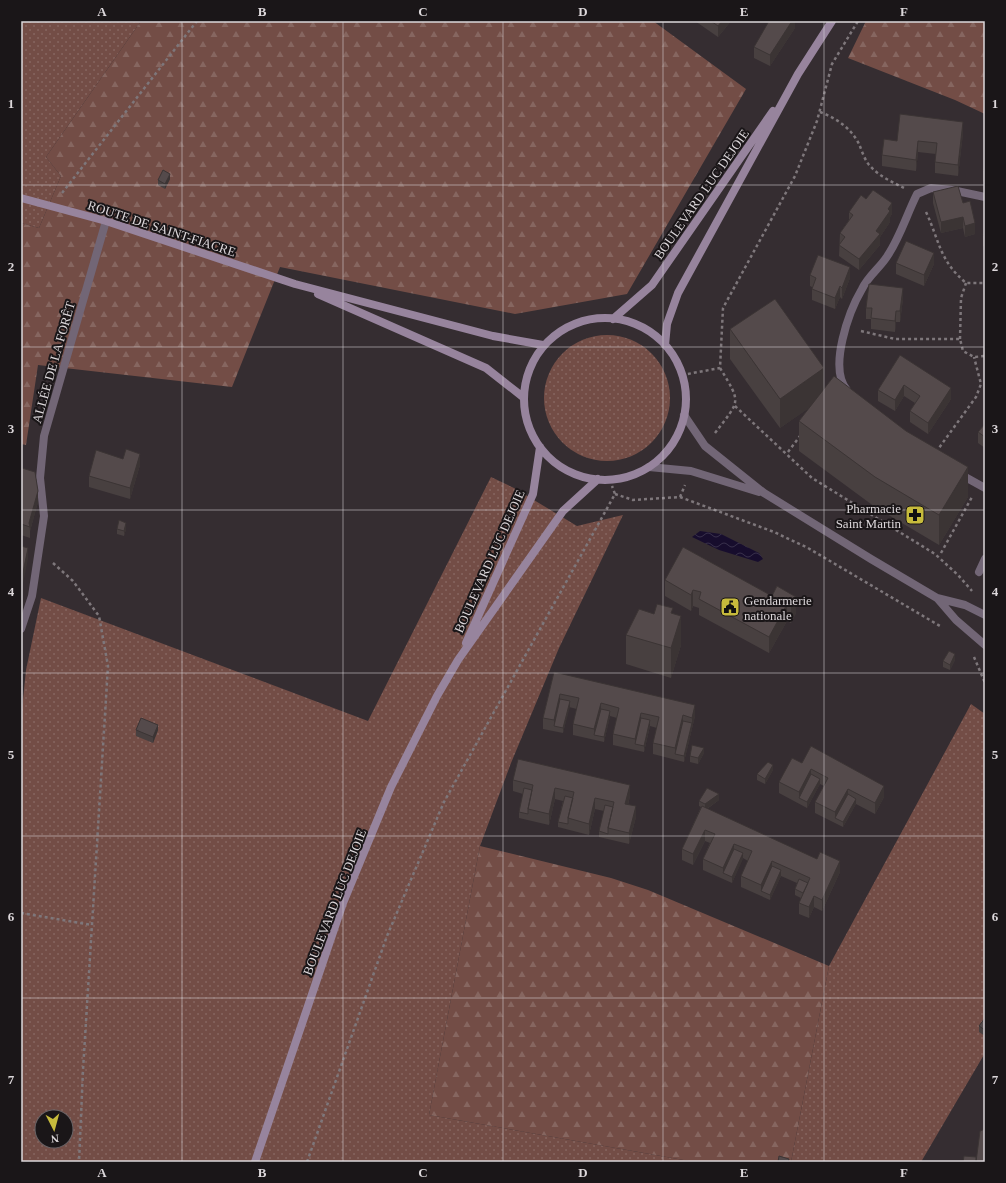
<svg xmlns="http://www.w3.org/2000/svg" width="1006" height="1183" font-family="'Times New Roman',serif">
<defs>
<pattern id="grass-dots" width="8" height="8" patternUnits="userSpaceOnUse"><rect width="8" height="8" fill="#734d46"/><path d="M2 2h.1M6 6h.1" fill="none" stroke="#866660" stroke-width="1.8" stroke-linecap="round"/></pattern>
<pattern id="forest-firs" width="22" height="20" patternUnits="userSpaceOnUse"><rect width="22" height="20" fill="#734d46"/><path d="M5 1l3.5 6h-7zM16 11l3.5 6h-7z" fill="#866660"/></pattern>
<pattern id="water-waves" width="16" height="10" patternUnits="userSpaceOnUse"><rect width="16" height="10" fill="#170d2d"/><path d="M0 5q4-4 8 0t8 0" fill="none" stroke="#38304b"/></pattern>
</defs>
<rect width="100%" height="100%" fill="#352d31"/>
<!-- grass -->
<path fill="url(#grass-dots)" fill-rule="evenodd" d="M21,21h120l-95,136 15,19 -22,52 -18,-5z
M544 398a63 63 0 1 1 126 0a63 63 0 1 1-126 0Z
M491,477l23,11 63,38 46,-11 -64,133 -48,115 -31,83 -51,269 266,47h-674v-443l5,-49 15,-72 327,123zM42,1117h24v24h-24z
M971,704l14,10v339l-64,109h-130l38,-196z"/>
<!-- forest -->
<path fill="url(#forest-firs)" d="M141,21h512l93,68 -119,205 -112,20 -235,-47 -48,120 -194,-22 -12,80 -5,-1v-221l18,5 22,-52 -15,-19z
M866,21h119v93l-30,-14 -107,-42z
M480,846l131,32 37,12 181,76 -38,196h-96l-266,-47z"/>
<!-- water -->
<path fill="url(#water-waves)" d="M700,531l21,3 38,19 4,6 -5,3 -39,-12 -27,-13z"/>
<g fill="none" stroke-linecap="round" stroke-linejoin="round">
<!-- path -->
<path stroke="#7e777b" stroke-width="2.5" stroke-dasharray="3 3" stroke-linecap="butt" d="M820,112c16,6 31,16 39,32 3,7 6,17 11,22 9,10 22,16 34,22
M62,193l135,-172
M926,212c14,30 13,48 40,71h19
M861,331l34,8h65l3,12 11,6 11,-1
M960,339l1,-41 5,-15
M682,375l38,-7 3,-60 72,-132 22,-55 15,-57 26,-43
M735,406l77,72 123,76 23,21 14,16
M715,433c25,-33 27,-29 5,-65
M788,452l12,-16
M936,452l40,-55 5,-13 -7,-27
M615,494l18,6 47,-3 94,35 34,16 132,78
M680,497l5,-12
M941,553l31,-56
M53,563l20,18 26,35 9,50 -25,404 -4,92
M974,657l11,26
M21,913l71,12
M307,1162l80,-226 57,-134 171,-308 -3,-8"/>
<!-- service -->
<path stroke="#726676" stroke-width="8" d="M979,572l6,-13
M21,629l11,-33 12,-80 -4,-38 4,-42 62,-215"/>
<!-- minor -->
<path stroke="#726676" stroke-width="8" d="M847,390c-19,-22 2,-79 15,-101 6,-13 19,-22 26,-34 12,-18 19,-41 29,-61l14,-6 21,2 33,7
M958,473l27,15"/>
<!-- tertiary -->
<path stroke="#726676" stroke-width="8" d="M684,415l21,31 59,47 107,66 66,39 28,7 20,10
M649,467l42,4 68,21
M937,598l19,22 29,25"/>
<!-- secondary -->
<path stroke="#97849d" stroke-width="8" d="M21,198l85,23 189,63 198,52 50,9
M318,294l168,74 37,29
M524 399a81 81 0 1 1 162 0a81 81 0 1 1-162 0Z
M613,319l39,-34 121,-174
M665,345l2,-21 11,-31 120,-219 34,-53
M466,643l67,-149 7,-47
M255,1162l88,-259 48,-116 46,-91 21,-36 105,-149 35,-32"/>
</g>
<!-- wall -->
<path fill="#484040" d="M695,21h36l-13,16z
M795,21v7l-25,38 -16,-8v-11z
M963,133l-5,43 -23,-3v-11l1,-8 -18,-2 -2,19 -34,-5v-11l15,-14z
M985,164v18l-2,-1v-11z
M170,179l-5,10 -7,-4v-5z
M933,192l30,11 12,31 -10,3 -2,-9 -22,5 -8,-30z
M866,199l26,15 -2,3v5l-10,15v8l-21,25 -20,-14 1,-23 9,-13v-8z
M985,229v18l-2,-1v-11z
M896,263l38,1 -10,22 -28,-12z
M810,275l40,3 -8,21 -2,-2 -5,12 -23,-9v-13l-2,-1z
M903,299l-3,23h-4l-1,10 -24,-3v-10h-5v-11z
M730,329l94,61 144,107 -29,48 -64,-38 -76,-56v-30l11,-14 -30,21 -50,-69z
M900,355l51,44 -23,35 -18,-12v-11l5,-8 -11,-7 -9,15 -17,-10v-11z
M985,424v24l-7,-5v-11z
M140,465l-10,34 -41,-12v-11z
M21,472l17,30 -8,29v7l-9,-3z
M117,529h9l-2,7 -7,-2z
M665,580l107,16 5,-10 19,27 -5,10 -4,-2 -18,32 -70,-38v-7l-6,-2 -2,5 -26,-15z
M673,613l8,32 -10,33 -45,-14v-29l28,-21z
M955,660l-5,10 -7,-3v-6z
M554,672l141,44 -11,46 -31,-8v-11l4,-15 -7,-2 -6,26 -31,-7v-11l4,-16 -7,-2 -6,26 -31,-7v-11l4,-15 -8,-2 -6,26 -20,-4v-11z
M136,730h22l-5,13 -17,-7z
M704,753l-6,11 -8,-2v-6z
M802,763l82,34 -9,17 -19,-10 -13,23 -28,-14v-11l9,-16 -4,-2 -13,24 -28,-15v-11z
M773,770l-8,14 -8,-4v-6z
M513,780l117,16 -2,9 8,12 -7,27 -30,-7v-6l5,-20 -9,-2 -6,26 -31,-8v-5l5,-21 -8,-2 -6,26 -30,-7v-6l4,-18 -10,-3z
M719,800l-12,9 133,63 -18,39 -8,-4 -5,11 -10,-4v-11l2,-5 -6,-3v-6l2,-6 -16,-7 -11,24 -29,-13v-11l7,-15 -5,-3 -11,25 -29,-13v-11l7,-16 -5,-2 -12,24 -11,-5v-11l19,-42 -2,-1v-5z
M985,1018v18l-6,-4v-6z"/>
<!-- shaded-wall -->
<path fill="#3b3434" d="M722,21h9l-13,16v-11z
M792,21h3v7l-25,38v-11z
M963,122v11l-5,43v-11z
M918,141v11l-2,19v-11z
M170,174v5l-5,10v-5z
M892,203v11l-2,3v5l-10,15v8l-21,25v-11l29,-50z
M963,217v11l-22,5v-11z
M975,223v11l-10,3v-11z
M934,253v11l-10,22v-11z
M850,267v11l-8,21v-11z
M840,286v11l-5,12v-11z
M903,288v11l-3,23v-11z
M896,311v11l-1,10v-11z
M824,368v30l-44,30v-29z
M904,385v11l-9,15v-11z
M951,388v11l-23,35v-11z
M140,454v11l-10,34v-11z
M968,467v30l-29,48v-30z
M38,491v11l-8,29 -1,-8z
M126,523v6l-2,7v-5z
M28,548v11l-7,34v-11z
M693,590v16l-2,5v-16z
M796,597v16l-5,10v-16z
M787,604v17l-18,32v-16z
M681,616v29l-10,33v-30z
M955,654v6l-5,10v-5z
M560,694v11l-6,21v-6z
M570,701v6l-7,26v-5z
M601,703v11l-7,21v-6z
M695,705v11l-11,46v-6l8,-33v-5z
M610,711v6l-6,25v-5z
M641,713v11l-6,20v-5z
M683,715v11l-8,28v-6z
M650,720v6l-6,26v-6z
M158,725v5l-5,13v-6z
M704,748v5l-6,11v-6z
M773,765v5l-8,14v-5z
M811,769v11l-12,18v-6z
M820,779v5l-13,24v-6z
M630,785v11l-5,19v-11z
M884,786v11l-9,17v-11z
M555,788v11l-6,26v-11z
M848,789v11l-13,18v-6z
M719,794v6l-14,10v-6z
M595,798v11l-6,26v-11z
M856,799v5l-13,23v-5z
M636,806v11l-7,27v-11z
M705,830v11l-12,24v-11z
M734,844v11l-11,18v6v-11z
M743,853v6l-11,24v-6z
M772,861v11l-11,19v-6z
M840,861v11l-18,39v-11z
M781,870v6l-11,24v-5z
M814,896v11l-5,11v-11z"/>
<!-- building -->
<path fill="#544a4b" stroke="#3b3434" d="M711,21h11l-4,5z
M769,21h23l-22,34 -16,-8z
M900,114l63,8 -5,43 -23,-3 2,-19 -19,-2 -2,19 -34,-5 2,-16 13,2z
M985,164v7l-2,-1z
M163,170l7,4 -5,10 -7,-4z
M958,186l5,17 7,-2 5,22 -10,3 -2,-9 -22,5 -8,-30z
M873,190l19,13 -4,6 2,2 -14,20 4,3 -21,25 -20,-14 6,-8 -5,-4 13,-18 -4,-3 12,-17 5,4z
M985,229v7l-2,-1z
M906,241l28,12 -10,22 -28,-12z
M818,255l32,12 -8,21 -2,-2 -5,12 -23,-9 4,-11 -6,-3z
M869,284l34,4 -3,23h-4l-1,10 -24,-3 1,-10h-6z
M775,299l49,69 -44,31 -50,-70z
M900,355l51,33 -23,35 -18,-12 10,-15 -16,-11 -9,15 -17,-10z
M834,376l72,55 62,36 -29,48 -64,-38 -76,-56z
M985,424v13l-7,-5z
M126,449l14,5 -10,34 -41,-12 7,-26 27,9z
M22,468l13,4 3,19 -9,32 1,4 -9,-3v-52z
M119,520l7,3 -2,8 -7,-2z
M21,546l7,2 -7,34z
M683,547l89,49 5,-10 19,11 -5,10 -4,-3 -18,33 -70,-38 2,-7 -8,-2 -2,5 -26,-15z
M657,604l16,4 -2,5 10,3 -10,32 -45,-13 13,-26 15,5z
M949,651l6,3 -5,11 -7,-4z
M554,672l141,33 -3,13 -9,-3 -8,33 -22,-5 6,-26 -18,-4 -6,26 -22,-5 6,-26 -18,-5 -7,26 -21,-5 6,-26 -19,-4 -6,26 -11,-2z
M560,699l10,2 -7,27 -9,-2z
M601,709l9,2 -6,26 -10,-2z
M141,718l17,7 -5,12 -17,-7z
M641,718l9,2 -6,26 -9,-2z
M683,721l9,2 -8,33 -9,-2z
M692,745l12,3 -6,10 -8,-2z
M811,746l73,40 -9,17 -27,-14 -13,23 -20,-10 13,-24 -17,-9 -12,23 -20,-10 13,-24 10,5z
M518,759l112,26 -5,19 11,2 -7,27 -21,-5 6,-26 -19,-4 -6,26 -21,-6 6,-26 -19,-4 -6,26 -21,-5 5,-24 -20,-5z
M768,762l5,3 -8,14 -8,-5z
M811,774l9,5 -13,23 -8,-4z
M524,788l8,2 -4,19v5l-9,-2z
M707,788l12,6 -14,10 -6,-3z
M848,794l8,5 -13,23 -8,-4z
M565,796l8,2 -5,20v6l-10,-2z
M605,805l8,2 -5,21v6l-9,-3z
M702,806l115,53 3,-7 20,9 -18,39 -8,-4 -5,11 -10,-4 11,-25 -38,-17 -11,24 -20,-9 11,-25 -18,-7 -11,24 -20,-9 12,-25 -10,-4 -12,24 -11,-5z
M734,849l9,4 -11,24 -9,-4z
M772,866l9,4 -11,25 -9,-4z
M799,879l9,4 -5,10 -8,-4z
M985,1018v12l-6,-4z
M985,1129v33h-9l4,-31z
M779,1156l10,3 -1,3h-10z
M964,1156l12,1v5h-13z"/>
<!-- grid -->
<path fill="none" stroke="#dcd7da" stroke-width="1" stroke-opacity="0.55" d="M182,21v1141M343,21v1141M503,21v1141M663,21v1141M824,21v1141M21,185h964M21,347h964M21,510h964M21,673h964M21,836h964M21,998h964"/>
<!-- icons -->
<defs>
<g id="pharmacy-square" transform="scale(1)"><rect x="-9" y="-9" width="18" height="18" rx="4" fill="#c7bb3c" stroke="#1a1618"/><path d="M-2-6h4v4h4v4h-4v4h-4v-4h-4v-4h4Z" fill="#111"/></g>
<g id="civic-square" transform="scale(1)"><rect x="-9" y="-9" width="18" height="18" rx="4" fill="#c7bb3c" stroke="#1a1618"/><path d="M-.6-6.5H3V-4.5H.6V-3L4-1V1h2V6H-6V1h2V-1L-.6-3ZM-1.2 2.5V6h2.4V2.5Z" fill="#111"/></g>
</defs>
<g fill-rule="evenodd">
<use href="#pharmacy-square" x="915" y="515"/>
<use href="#civic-square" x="730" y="607"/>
</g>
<g text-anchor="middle" stroke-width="4" stroke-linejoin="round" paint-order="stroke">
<!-- street labels -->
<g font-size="13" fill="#dcd7da" stroke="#1a1618">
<text transform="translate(701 194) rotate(-55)" y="5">BOULEVARD LUC DEJOIE</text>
<text transform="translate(162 228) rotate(18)" y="5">ROUTE DE SAINT-FIACRE</text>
<text transform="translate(53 362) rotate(-74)" y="5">ALLÉE DE LA FORÊT</text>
<text transform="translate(489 561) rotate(-66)" y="5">BOULEVARD LUC DEJOIE</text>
<text transform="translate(334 902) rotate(-69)" y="5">BOULEVARD LUC DEJOIE</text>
</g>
<!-- poi labels -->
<g font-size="13" fill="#dcd7da" stroke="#1a1618" text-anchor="end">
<text x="901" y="513">Pharmacie<tspan x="901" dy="15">Saint Martin</tspan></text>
<text x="744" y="605" text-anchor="start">Gendarmerie<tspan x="744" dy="15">nationale</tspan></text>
</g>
</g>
<!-- border -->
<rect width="1006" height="1183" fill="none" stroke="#1a1618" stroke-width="44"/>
<!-- north arrow -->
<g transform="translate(54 1129) rotate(174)"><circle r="19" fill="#1a1618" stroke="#686366"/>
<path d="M0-3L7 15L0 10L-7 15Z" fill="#c7bb3c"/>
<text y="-6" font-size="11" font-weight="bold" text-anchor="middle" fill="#dcd7da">N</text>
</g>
<rect x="22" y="22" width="962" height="1139" fill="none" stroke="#dcd7da" stroke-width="1.5"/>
<g font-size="13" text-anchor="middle" font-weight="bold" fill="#dcd7da">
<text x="102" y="16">A</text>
<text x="262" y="16">B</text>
<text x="423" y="16">C</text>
<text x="583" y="16">D</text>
<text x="744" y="16">E</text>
<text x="904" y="16">F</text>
<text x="11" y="108">1</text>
<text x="995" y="108">1</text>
<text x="11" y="271">2</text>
<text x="995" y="271">2</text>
<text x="11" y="433">3</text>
<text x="995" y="433">3</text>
<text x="11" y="596">4</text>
<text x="995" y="596">4</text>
<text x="11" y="759">5</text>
<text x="995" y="759">5</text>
<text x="11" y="921">6</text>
<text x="995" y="921">6</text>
<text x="11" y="1084">7</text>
<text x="995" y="1084">7</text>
<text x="102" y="1177">A</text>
<text x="262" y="1177">B</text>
<text x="423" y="1177">C</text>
<text x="583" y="1177">D</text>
<text x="744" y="1177">E</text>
<text x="904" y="1177">F</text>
</g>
</svg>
